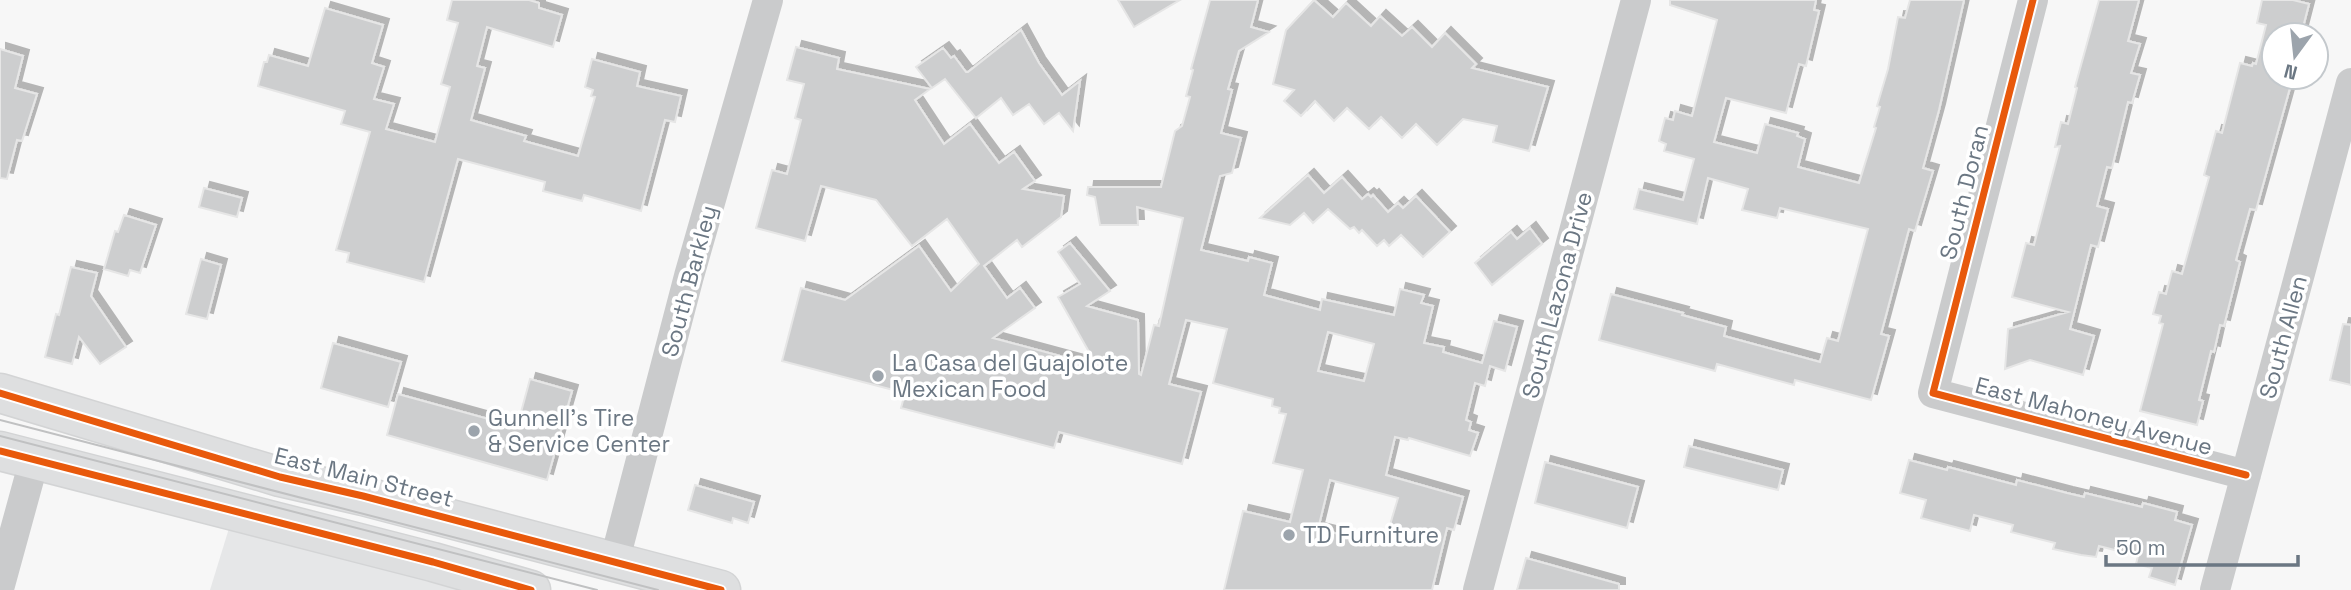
<svg xmlns="http://www.w3.org/2000/svg" width="2351" height="590" font-family="'Space Grotesk',sans-serif">
<defs>
<filter id="shadow"><feDropShadow dx="6" dy="-6" stdDeviation="0" flood-color="#0004"/></filter>
</defs>
<rect width="100%" height="100%" fill="#f7f7f7"/>
<!-- built -->
<path fill="#e6e7e8" d="M230,525l232,65h-252z"/>
<!-- building -->
<path fill="#cdcecf" stroke="#e6e6e6" stroke-width="2" fill-rule="evenodd" filter="url(#shadow)" d="M452,0h77l10,3v5l23,7 -9,32 -66,-20 -10,39 8,2 -14,52 55,16 -2,5 54,15 17,-59 -4,-1 2,-6 -8,-3 7,-28 48,13 -3,14 44,10 -6,26 -10,-2 -24,91 -57,-16 -2,6 -39,-10 2,-9 -87,-23 -34,123 -77,-20 2,-9 -13,-3 34,-118 -29,-8 4,-13 -87,-25 6,-24h3l2,-7 39,11 17,-58 58,17 -11,38 12,4 -10,32 20,5 -8,25 49,13 15,-55 -9,-3 17,-61 -11,-3z
M1118,0h62l-46,27z
M1210,0h48l-7,27 18,5 -30,19 -11,38 4,1 -11,43 20,5 -9,35 -12,3 -19,74 47,11 1,-4 23,6 -8,32 56,15 2,-11 72,16 6,-26 24,6 -3,8 12,3 -9,37 20,4 -1,5 39,11 12,-42 23,6 -12,44 -15,-5 -5,20 -10,-3 -9,37 5,2 -2,8 9,3 -8,23 -61,-18 -1,2 -13,-3 -9,38 77,22 -9,33 -7,-2 -15,62h-208l19,-79 47,11 13,-52 -30,-7 13,-49 -7,-1 1,-5 -8,-2 1,-7 -60,-16 14,-54 -41,-9 -17,64 32,8 -19,72 -123,-32 -5,16 -153,-40 4,-15 -123,-32 19,-73 44,12 74,-54 32,45 28,-27 -32,-45 -35,27 -36,-46 -55,-14 -16,55 -49,-13 16,-58 15,4 14,-54 -6,-2 9,-34 -17,-4 9,-33 43,11 -2,11 93,20 -15,11 29,44 26,-20 29,39 15,-11 21,29 -12,8 41,7 -3,21 -39,30 -5,-7 -33,26 23,32 13,-10 15,20 -42,30 104,28 -39,-69 22,-13 -22,-32 12,-9 40,48 -23,15 51,14 1,54 2,1 13,-50 5,1 24,-108 -46,-11 1,18h-38l-5,-28 -8,-2 1,-8h73l14,-56 7,-5 8,-29 -4,-1 7,-26 -2,-1zM1328,332l46,12 -10,37 -46,-10zM1330,480l68,18 -14,47 -66,-16z
M1314,0l19,17 13,-14 25,23 9,-10 22,20 10,-9 20,20 13,-14 31,31 -4,4 76,19 -19,64 -36,-9 4,-16 -34,-7 -26,26 -21,-21 -14,14 -21,-21 -12,12 -22,-21 -13,13 -19,-20 -14,15 -17,-15 10,-11 -21,-6 13,-54z
M1670,0h146l-2,10 5,1 -13,55 -7,-2 -13,49 -60,-15 -12,44 43,11 8,-29 33,9 -1,3 8,3 -7,28 61,16 17,-55 -2,-1 6,-20 -3,-1 11,-37 10,-52 7,1 5,-18h54l-25,110 -16,58 10,3 -18,60 -6,-2 -28,105 8,2 -18,64 -76,-20 -1,5 -77,-21 -2,7 -116,-31 12,-46 72,19 -1,2 44,12 -2,9 96,26 7,-24 11,3 30,-112 -88,-21 -3,10 -35,-8 6,-21 -40,-11 -11,46 -63,-15 5,-20 44,11 11,-41 -30,-8 2,-7 -7,-3 6,-23 8,2 2,-9 17,5 25,-96 -47,-15z
M2099,0h40l-11,41 12,3 -9,29 9,2 -8,28 -4,-1 -16,66 -5,-1 -10,39 11,3 -10,38 -7,-2 -21,84 24,7 -11,39 -53,-15 -25,9 3,-40 60,-17 -56,-15 14,-54 8,2 26,-99 -5,1 6,-25 7,2 9,-36 -2,-1z
M2262,0h31l16,4 -8,31h-27v42h19l-37,133 -6,-1 -14,51 4,2 -16,64 -4,-1 -6,27 -3,-1 -12,49 4,1 -6,24 -57,-14 23,-87 -4,-1 2,-7 -8,-2 6,-22 7,2 6,-23 10,3 27,-97 -5,-2 12,-44 6,2 18,-70 12,3 1,-3 3,1 10,-39 -9,-2z
M1021,30l18,33 23,32 18,-14 -7,50 -14,-18 -15,11 -15,-20 -16,11 -12,-17 -25,20 -31,-39 -13,9 -16,-21 27,-19 8,10 3,-2 12,16h2z
M0,49l23,7 -8,32 22,6 -15,47 -5,-1 -10,39 -7,-1z
M1308,175l16,18 18,-16 20,22 6,-5 3,3 2,-2 15,17 10,-9 5,5 13,-12 34,36 -27,25 -22,-22 -12,11 -5,-6 -7,6 -15,-16 -3,3 -5,-6 -4,2 -22,-20 -15,14 -9,-10 -14,12 -30,-7z
M204,188l38,10 -5,19 -38,-10z
M124,215l32,10 -16,48 -10,-3 -2,6 -24,-7 11,-38 3,1z
M1530,228l12,16 -50,41 -17,-22 36,-31 6,7z
M201,259l20,6 -14,54 -21,-5z
M71,267l26,6 -6,23 35,51 -26,17 -21,-27 -7,27 -27,-7 11,-43 3,1z
M2343,324l8,1v60l-21,-5z
M333,343l68,19 -13,45 -67,-19z
M530,379l42,12 -25,89 -160,-45 11,-41 119,33z
M1689,446l94,24 -5,20 -94,-23z
M1909,460l38,10 1,-3 68,18 1,-5 50,13 17,4 1,-4 57,14 1,-4 34,9 -2,8 17,5 -17,60 -26,-8 3,-9 -16,-4 2,-8 -39,-10 -3,11 -15,-2 -28,-6 2,-6 -44,-11 2,-7 -39,-10 -4,16 -49,-13 5,-18 -26,-7z
M1545,462l93,25 -11,41 -92,-25z
M695,485l59,17 -6,21 -15,-5 -1,5 -44,-13z
M1526,558l93,26v6h-102z"/>
<g fill="none" stroke-linecap="round" stroke-linejoin="round">
<!-- primary casing -->
<g stroke="#d3d4d5" stroke-width="41">
<path id="primary" d="M0,393l280,84 83,19 358,94
M0,451l433,111 98,28"/>
</g>
<!-- street -->
<path stroke="#cacbcc" stroke-width="30" d="M2033,0l-100,393 313,82
M614,563l75,-287 79,-276
M0,585l34,-124
M1478,590l158,-590
M2215,590l136,-507"/>
<!-- primary -->
<use href="#primary" stroke="#dedfe0" stroke-width="38"/>
<!-- tram -->
<path stroke="#c0c1c2" stroke-width="2" d="M0,420l658,170
M0,436l597,154"/>
<!-- cycleway casing -->
<g stroke="#fff" stroke-width="11">
<path id="cycleway" d="M2033,0l-100,393 313,82
M0,393l280,84 83,19 358,94
M0,451l433,111 98,28"/>
</g>
<!-- cycleway -->
<use href="#cycleway" stroke="#e8590c" stroke-width="7"/>
</g>
<!-- markers -->
<g fill="#9ca4ac" stroke="#fff" stroke-width="2.5">
<circle cx="878" cy="376" r="7"/>
<circle cx="474" cy="431" r="7"/>
<circle cx="1289" cy="535" r="7"/>
</g>
<g text-anchor="middle" stroke-width="7" stroke-linejoin="round" paint-order="stroke">
<!-- street labels -->
<g font-size="23" fill="#6b7783" stroke="#fff">
<text transform="translate(1964 192) rotate(-76)" y="8">South Doran</text>
<text transform="translate(689 281) rotate(-75)" y="8">South Barkley</text>
<text transform="translate(1557 295) rotate(-75)" y="8">South Lazona Drive</text>
<text transform="translate(2283 337) rotate(-75)" y="8">South Allen</text>
<text transform="translate(2094 416) rotate(15)" y="8">East Mahoney Avenue</text>
<text transform="translate(364 477) rotate(14)" y="8">East Main Street</text>
</g>
<!-- poi labels -->
<g font-size="23" fill="#6b7783" stroke="#fff" text-anchor="start">
<text x="892" y="371">La Casa del Guajolote<tspan x="892" dy="26">Mexican Food</tspan></text>
<text x="488" y="426">Gunnell's Tire<tspan x="488" dy="26">&amp; Service Center</tspan></text>
<text x="1303" y="543">TD Furniture</text>
</g>
</g>
<!-- north arrow -->
<g transform="translate(2295 56) rotate(195)"><circle r="33" fill="#ffffff" stroke="#c4c9cd" stroke-width="2"/>
<path d="M0-5L12 26L0 18L-12 26Z" fill="#9ca4ac"/>
<text y="-10" font-size="19" font-weight="bold" text-anchor="middle" fill="#6b7783">N</text>
</g>
<!-- scale -->
<path d="M2106 555v10h192v-10" fill="none" stroke="#6b7783" stroke-width="3.5"/>
<text x="2116" y="555" font-size="21" fill="#6b7783" stroke="#ffffff" stroke-width="5" paint-order="stroke">50 m</text>
</svg>
